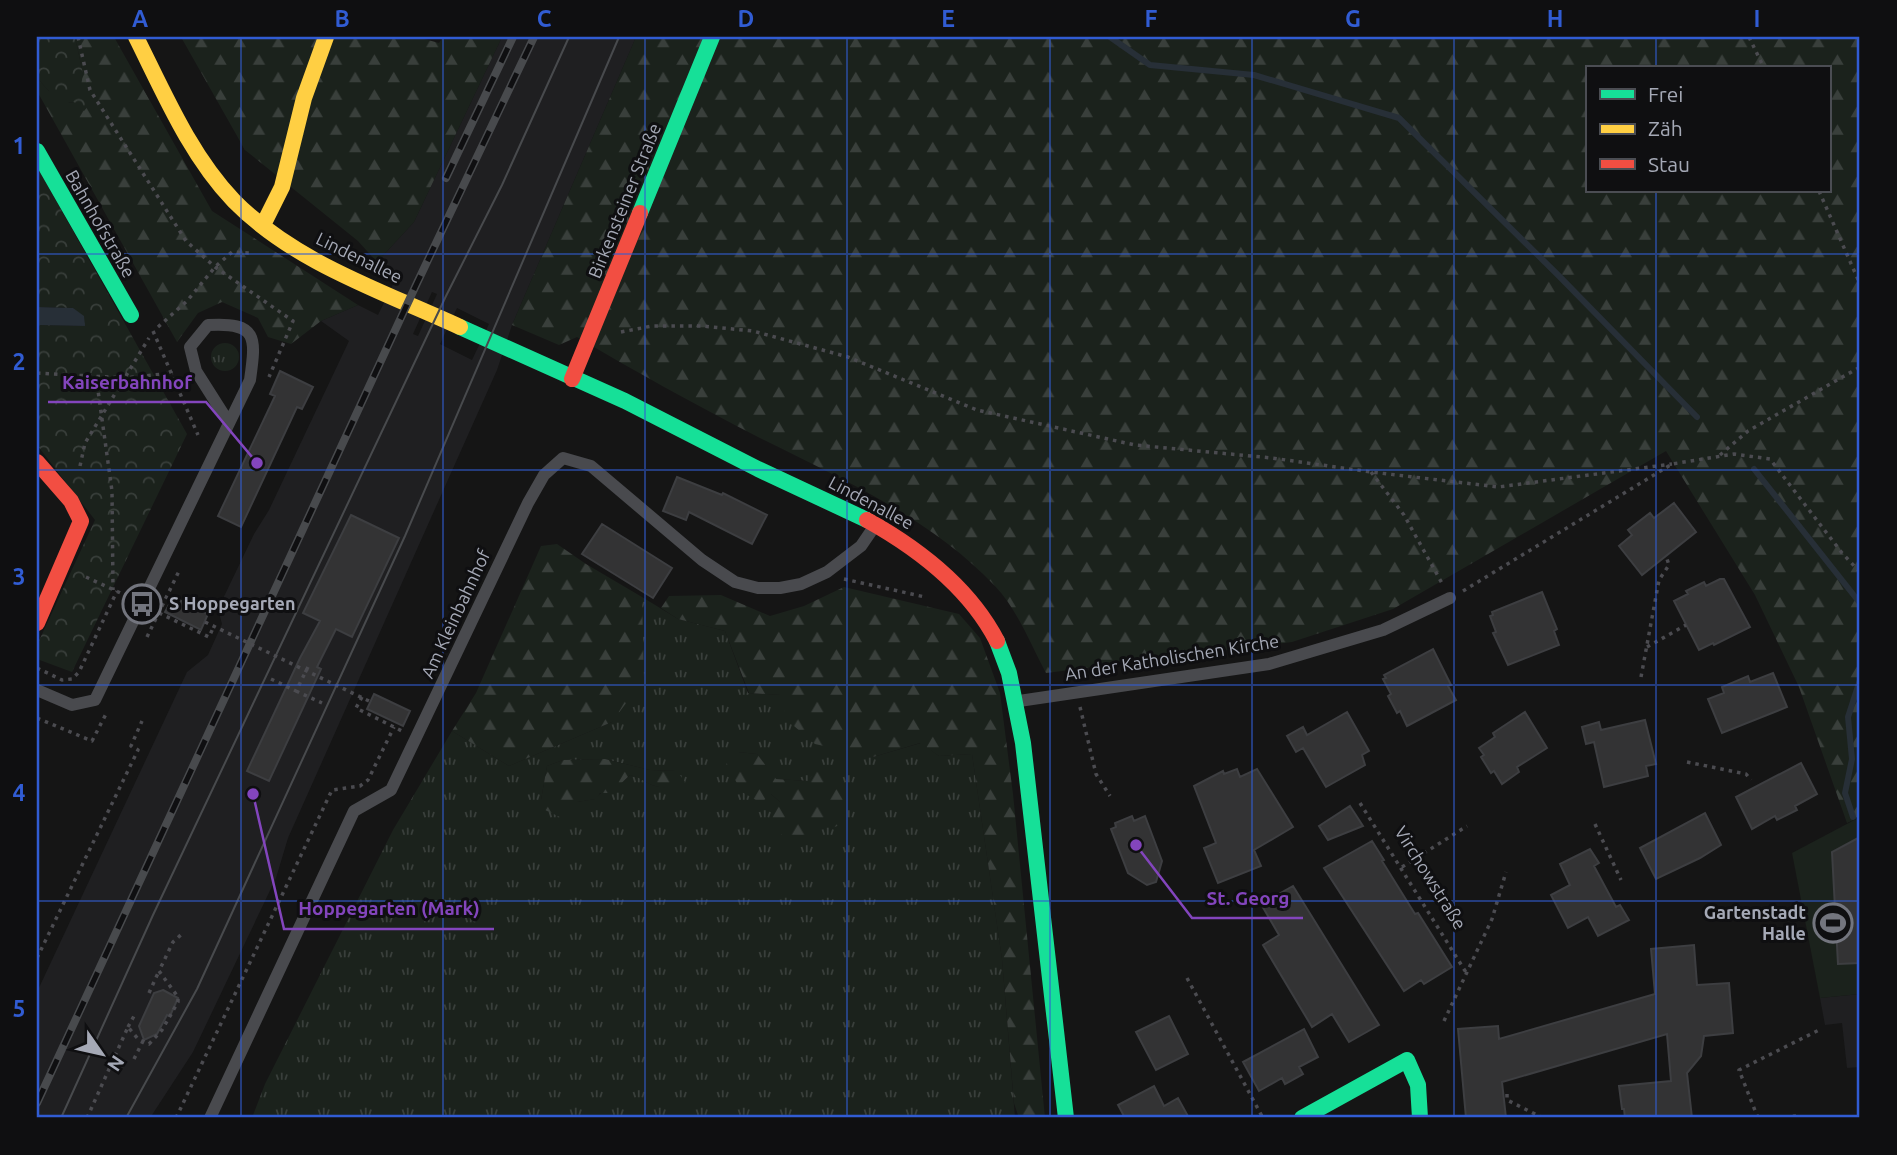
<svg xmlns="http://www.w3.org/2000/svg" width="1897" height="1155" font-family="Ubuntu,sans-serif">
<defs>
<pattern id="grass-tufts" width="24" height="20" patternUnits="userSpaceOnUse" patternTransform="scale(1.75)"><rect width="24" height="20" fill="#1b221c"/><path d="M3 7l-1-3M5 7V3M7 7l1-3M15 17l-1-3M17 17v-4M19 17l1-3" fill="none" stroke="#393f3b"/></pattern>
<pattern id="forest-firs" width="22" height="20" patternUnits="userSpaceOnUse" patternTransform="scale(1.75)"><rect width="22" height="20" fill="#1b221c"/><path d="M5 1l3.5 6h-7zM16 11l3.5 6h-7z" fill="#393f3b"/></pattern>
<pattern id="park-crowns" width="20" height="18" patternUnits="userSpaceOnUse" patternTransform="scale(1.75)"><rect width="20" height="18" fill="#1b221c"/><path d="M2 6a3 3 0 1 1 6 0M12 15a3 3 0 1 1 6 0" fill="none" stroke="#393f3b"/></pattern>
</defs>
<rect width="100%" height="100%" fill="#151515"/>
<!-- built -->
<path fill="#1f1f21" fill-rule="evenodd" d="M502,37h134l-124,288 -15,45 -209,468 -12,40 -83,174 -43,66h-113v-126l150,-320 21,-17 14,-31 -4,-15 36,-75 15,-24 80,-169 -28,-20 37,-16 20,10 17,-35 -18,-18 37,-40zM432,292l5,2 -19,42 -5,-2zM457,308l32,16 -17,36 -32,-16z
M1860,994v73l-13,1 -5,-45 -17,2 -5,-27z"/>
<!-- grass -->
<path fill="url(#grass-tufts)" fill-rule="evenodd" d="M211 357a14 14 0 1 1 28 0a14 14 0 1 1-28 0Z
M642,597l36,22 47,12 23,62 33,2 92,62 48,-14 18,13 33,-2 30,205 13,159h-763l13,-34 128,-254 59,-99 57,35 103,-44 30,-87zM738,752l19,2 18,25 33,2 -28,21 -9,-8zM605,759l45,11 26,1 -1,19c-7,-4 -15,-2 -23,-5 -10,-4 -8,-7 -22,-10 -9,12 -26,12 -35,24l-18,3 -36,-2 6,-34 16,-6z"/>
<!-- forest -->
<path fill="url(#forest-firs)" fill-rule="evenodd" d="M75,37h39l98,174 146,94 -37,16 -30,23 -23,-7 -10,-19 -36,-16 -24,11 -21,29 -140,-251v-13l12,13 20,12 5,-1 9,-28z
M181,37h236l22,6 4,-6h59l-88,185 -37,40 -19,-21 -113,-91z
M636,37h1224v780l-13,6 -48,-136 -44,-92 -89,-144 -273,158 -101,33 -246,31c-15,-28 -29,-64 -51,-87 -64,-68 -155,-108 -237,-149 -62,-32 -122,-65 -181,-100l-18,8 -47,-20zM1587,68h242v123h-242z
M557,544l29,20 56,33 2,82 -32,43 -103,44 -57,-35 24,-38 65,-147z
M844,587l115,27 21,24 20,55 13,101 32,324h-26l-5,-15 -12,-144 -30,-205 -33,2 -19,-13 -47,14 -58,-13 -28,-24 -6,-25 -32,-2 -24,-62 -47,-12 -17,-11 8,-12 52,-1 49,21 34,-10z
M738,752l19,2 19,25 32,2 9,-12 22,9 9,29 -3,16 -13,5 -24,-10 -3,17 -17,5 -16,-13 -1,-15 9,-10 -9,-8 -10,9 -19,-11 -16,-28z
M605,759l45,11 27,1 8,11 -9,9c-8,-4 -16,-3 -24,-6 -9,-3 -9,-7 -22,-10l-19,18h-11l-4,6 -19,3 -4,8 -13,7 -15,-7 -4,-10 6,-34 16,-6z"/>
<!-- park -->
<path fill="url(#park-crowns)" d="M37,37h38l8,37 -2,12 10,17 -7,8 -10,-9 -13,2 -9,-5 -3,-8 -12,-13z
M37,167l150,267 -115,238 -35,-13v-14l58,-125 -58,-75v-120l48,1 -12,-18 -36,-1z"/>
<!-- pitch -->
<path fill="#1b221c" d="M1860,817v177l-40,4 -28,-145z"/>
<!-- water -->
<path fill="#272f37" d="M37,307l36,1 11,8 1,10 -48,-1z"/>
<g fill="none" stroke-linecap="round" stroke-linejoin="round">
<!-- stream -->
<path stroke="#272f37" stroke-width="6" d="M1110,37l40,28 104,10 145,43 160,158 138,141
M1754,469l106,134
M1853,817l-8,-24 7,-34 -4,-42 12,-37"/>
</g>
<!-- building -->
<path fill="#333334" stroke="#3d3e41" stroke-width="2" d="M280,371l33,16 -11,22 -5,-2 -56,120 -23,-11 57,-120 -5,-2z
M677,477l45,18 1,-2 44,22 -15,29 -63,-32 -3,8 -23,-9z
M1674,503l22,29 -54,43 -23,-29 13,-11 -4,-5 22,-17 4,5z
M351,515l48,23 -47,99 -16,-8 -19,38 4,2 -52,112 -22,-10 53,-113 20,-37 -17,-8z
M602,524l70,44 -19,30 -71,-44z
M1720,579h4l26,48 -36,18 -1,-2 -14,7 -25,-49 14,-7 -2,-3 18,-9 2,4z
M1542,592l15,37 -3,2 5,14 -51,20 -15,-32 3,-1 -6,-16 3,-1 -1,-3z
M173,597l35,17 -7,16 -36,-18z
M1433,649l18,36 -3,1 8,14 -49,26 -7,-15 -3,2 -9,-17 3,-2 -8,-15 3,-1 -2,-3z
M1773,673l14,34 -65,26 -14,-34 16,-6 -2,-6 26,-11 2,6z
M374,694l36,17 -7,15 -36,-17z
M1347,712l22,39 -7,4 3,10 -39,22 -23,-39 -7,4 -9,-16 16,-9 4,8z
M1525,712l22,36 -30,19 2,5 -17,12 -8,-13 -3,2 -10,-16 3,-2 -5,-7 16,-11 -2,-4z
M1645,720l11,44 -10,2 2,10 -44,11 -10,-45 -8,2 -4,-17 17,-5 2,8z
M1801,763l16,31 -22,12 2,4 -20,10 -2,-4 -23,13 -16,-32z
M1237,769l3,8 17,-8 36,58 -39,23 7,16 -43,17 -14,-35 12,-5 -22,-57 29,-15 1,3z
M1350,806l13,20 -35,14 -9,-14z
M1705,813l16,32 -21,13 -44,21 -16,-31z
M1132,816l2,5 11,-5 17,45 -6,21 -9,3 -19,-12 -17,-44 5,-2 -1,-4z
M1860,837v126l-22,1 -6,-112z
M1372,841l12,19 -2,1 33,53 3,-1 34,54 -28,17 -3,-4 -17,11 -80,-123z
M1590,849l9,14 -5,3 22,41 4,-2 9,15 -31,16 -10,-19 -20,11 -17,-33 19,-10 -10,-21z
M1293,886l86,139 -30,17 -17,-28 -20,13 -49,-82 16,-10 -18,-31z
M1694,945l3,40 32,-2 4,50 -29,3 -3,20 -14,17 5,45h-67l-1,-9h-2l-3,-23 52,-5 -4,-47 -165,48 4,36h-40l-8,-89 40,-3 1,13 156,-45 -4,-45z
M163,990l15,8 -8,18 -3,-1 -10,19 -13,6 -5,-14 15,-33z
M1169,1016l19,38 -32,16 -20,-38z
M1304,1029l14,28 -19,10 4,7 -18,10 -3,-6 -23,13 -16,-29z
M1154,1086l10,20 14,-8 11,20h-64l-7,-13z"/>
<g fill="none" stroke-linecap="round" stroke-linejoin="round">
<!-- path -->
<path stroke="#4b4b50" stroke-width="3.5" stroke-dasharray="3.5 5" stroke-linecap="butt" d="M78,37l12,53 96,151 29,26 78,54 -24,56
M1749,37l15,31
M1819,191l41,93
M158,327l29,-26 28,-34 17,-15 17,1
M153,331l45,104
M621,332l31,-6h50l51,5 95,26 129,53 158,35 137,13 99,14 127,15 174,-23
M37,373l88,5 48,-5
M96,376l16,115 1,99
M1720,455l28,-24 112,-64
M80,466l5,-23 64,-105
M1371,472l33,43 39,70
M86,577l41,19
M844,579l81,18
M1463,591l209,-127 62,-10 36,5 72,94 18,19
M159,613l50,24 5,-11
M147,637l33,-68
M1647,647l39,-22
M37,668l25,12 10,-1 7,-7 38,-81
M1641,677l18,-97 10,-15 -2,-6
M271,679l25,12 13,-26
M296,691l26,12
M362,697l-6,11 46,23
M1080,707l16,67 14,22
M37,718l55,23 15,-29
M1687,762l59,12 5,6
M1360,803l107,171
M1595,824l26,56
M1402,867l65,-41
M37,958l101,-208 -7,-4 11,-25
M1187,978l76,140
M149,993l10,-22
M1444,1021l48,-102 14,-47
M128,1027l6,-11
M134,1059l9,-18
M1507,1094v6l36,18
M87,1118l41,-91 10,12 11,5 13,-14 16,-28v-5l-19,-26 14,-29 10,-9
M176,1118l156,-328 28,-4 8,-6 26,-53
M1758,1118l-19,-48 80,-40
M1776,1118l20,-2"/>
<!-- lane -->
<path stroke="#494a4e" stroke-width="12" d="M37,690l35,15 23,-5 155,-320c6,-43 8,-58 -42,-55l-18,22 6,24 33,52
M1019,701l250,-37 114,-34 67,-32
M210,1118l144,-307 37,-21 137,-287 16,-28 19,-17 28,8 111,94 33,22 23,6h22l21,-4 26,-12 34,-26 13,-19"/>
<!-- fast -->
<path stroke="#16e098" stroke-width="16" d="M37,151l94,164
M640,213l72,-176
M460,327l165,74 133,68 109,51
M997,641l12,32 14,70 43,375
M1302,1118l105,-58 11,25 2,33"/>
<!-- slow -->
<path stroke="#ffcf43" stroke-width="16" d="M136,37c28,56 54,118 98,164 61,62 148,90 226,126
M263,225l19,-38 22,-89 22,-61"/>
<!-- jam -->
<path stroke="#f24e42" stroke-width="16" d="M572,379l68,-166
M37,462l34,39 10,20 -44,102
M867,520c52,29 102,67 130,121"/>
<!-- tram -->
<path stroke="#484a4d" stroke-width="2" d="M61,1118l92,-203 293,-619 56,-111 67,-148
M126,1118l71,-129 208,-453 214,-499"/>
<!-- rail casing -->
<g stroke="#484a4d" stroke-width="8">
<path id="rail" d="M446,178l67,-141
M37,1103l380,-820 117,-246"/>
</g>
<!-- rail -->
<use href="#rail" stroke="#0f0f11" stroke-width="5" stroke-dasharray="16" stroke-linecap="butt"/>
<!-- path-bridge -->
<path stroke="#4b4b50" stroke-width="3.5" stroke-dasharray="3.5 5" stroke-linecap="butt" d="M205,622l166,80"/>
</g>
<!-- grid -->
<path fill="none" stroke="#315cd3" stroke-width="2" stroke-opacity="0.55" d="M241,37v1081M443,37v1081M645,37v1081M847,37v1081M1050,37v1081M1252,37v1081M1454,37v1081M1656,37v31M1656,191v927M37,254h1823M37,470h1823M37,685h1823M37,901h1823"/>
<!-- icons -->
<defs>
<g id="bus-ring" transform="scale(2.0125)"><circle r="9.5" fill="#0f0f11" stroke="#73757e" stroke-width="1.5"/><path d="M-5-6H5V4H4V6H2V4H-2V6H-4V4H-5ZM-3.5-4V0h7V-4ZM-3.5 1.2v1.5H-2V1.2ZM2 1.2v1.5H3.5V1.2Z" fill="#73757e"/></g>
<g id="stadium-ring" transform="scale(2.0125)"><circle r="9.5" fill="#0f0f11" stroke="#73757e" stroke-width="1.5"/><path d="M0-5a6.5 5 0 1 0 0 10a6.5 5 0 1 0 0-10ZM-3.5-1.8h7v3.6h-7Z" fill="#73757e"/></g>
</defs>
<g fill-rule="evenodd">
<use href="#bus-ring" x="142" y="604"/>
<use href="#stadium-ring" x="1833" y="923"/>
</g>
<g text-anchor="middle" stroke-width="6" stroke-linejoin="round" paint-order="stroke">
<!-- street labels -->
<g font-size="18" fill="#a5a9b6" stroke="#0f0f11">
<text transform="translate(625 201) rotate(-68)" y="6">Birkensteiner Straße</text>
<text transform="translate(100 224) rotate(60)" y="6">Bahnhofstraße</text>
<text transform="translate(359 258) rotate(26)" y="6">Lindenallee</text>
<text transform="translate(871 503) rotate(28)" y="6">Lindenallee</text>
<text transform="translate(456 614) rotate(-65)" y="6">Am Kleinbahnhof</text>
<text transform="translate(1172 658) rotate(-9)" y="6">An der Katholischen Kirche</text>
<text transform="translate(1430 878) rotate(58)" y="6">Virchowstraße</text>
</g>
<!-- poi labels -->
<g font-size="18" font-weight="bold" fill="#a5a9b6" stroke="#0f0f11" text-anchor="start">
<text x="169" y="610">S Hoppegarten</text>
<text x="1806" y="919" text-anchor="end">Gartenstadt<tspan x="1806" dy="21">Halle</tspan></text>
</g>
</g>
<!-- callouts -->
<path fill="none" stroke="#8345bd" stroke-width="2.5" d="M257 463L206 402H48M1136 845L1192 918H1303M253 794L284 929H494"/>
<g fill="#8345bd" stroke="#0f0f11" stroke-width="2.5">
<circle cx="257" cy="463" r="7"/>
<circle cx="1136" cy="845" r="7"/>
<circle cx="253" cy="794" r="7"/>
</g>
<g font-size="19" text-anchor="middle" font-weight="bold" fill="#8345bd" stroke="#0f0f11" stroke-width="6" stroke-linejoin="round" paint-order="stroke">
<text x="127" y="389">Kaiserbahnhof</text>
<text x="1248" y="905">St. Georg</text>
<text x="389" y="915">Hoppegarten (Mark)</text>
</g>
<!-- border -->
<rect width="1897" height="1155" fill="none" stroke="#0f0f11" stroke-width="77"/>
<!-- legend -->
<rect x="1586" y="66" width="245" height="126" fill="#0f0f11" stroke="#4b4d53" stroke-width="2"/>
<rect x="1600" y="89" width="35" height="10" fill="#16e098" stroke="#4b4d53" stroke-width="2"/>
<text x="1648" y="102" font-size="21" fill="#a5a9b6">Frei</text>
<rect x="1600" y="124" width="35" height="10" fill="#ffcf43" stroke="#4b4d53" stroke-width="2"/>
<text x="1648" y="136" font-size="21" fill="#a5a9b6">Zäh</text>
<rect x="1600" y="159" width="35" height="10" fill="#f24e42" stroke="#4b4d53" stroke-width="2"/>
<text x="1648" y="172" font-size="21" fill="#a5a9b6">Stau</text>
<!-- north arrow -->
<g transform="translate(102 1054) rotate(124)" stroke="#0f0f11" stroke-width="5" paint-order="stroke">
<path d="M0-5L12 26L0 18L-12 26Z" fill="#a5a9b6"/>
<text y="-10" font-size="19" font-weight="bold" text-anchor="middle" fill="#a5a9b6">N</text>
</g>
<rect x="38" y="38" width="1820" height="1078" fill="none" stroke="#315cd3" stroke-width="2.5"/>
<g font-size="23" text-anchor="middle" font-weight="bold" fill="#315cd3">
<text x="140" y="27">A</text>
<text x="342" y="27">B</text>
<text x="544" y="27">C</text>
<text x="746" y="27">D</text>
<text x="948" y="27">E</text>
<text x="1151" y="27">F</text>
<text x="1353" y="27">G</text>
<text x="1555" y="27">H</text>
<text x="1757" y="27">I</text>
<text x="19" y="154">1</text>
<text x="19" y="370">2</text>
<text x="19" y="585">3</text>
<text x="19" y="801">4</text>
<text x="19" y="1017">5</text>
</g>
</svg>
